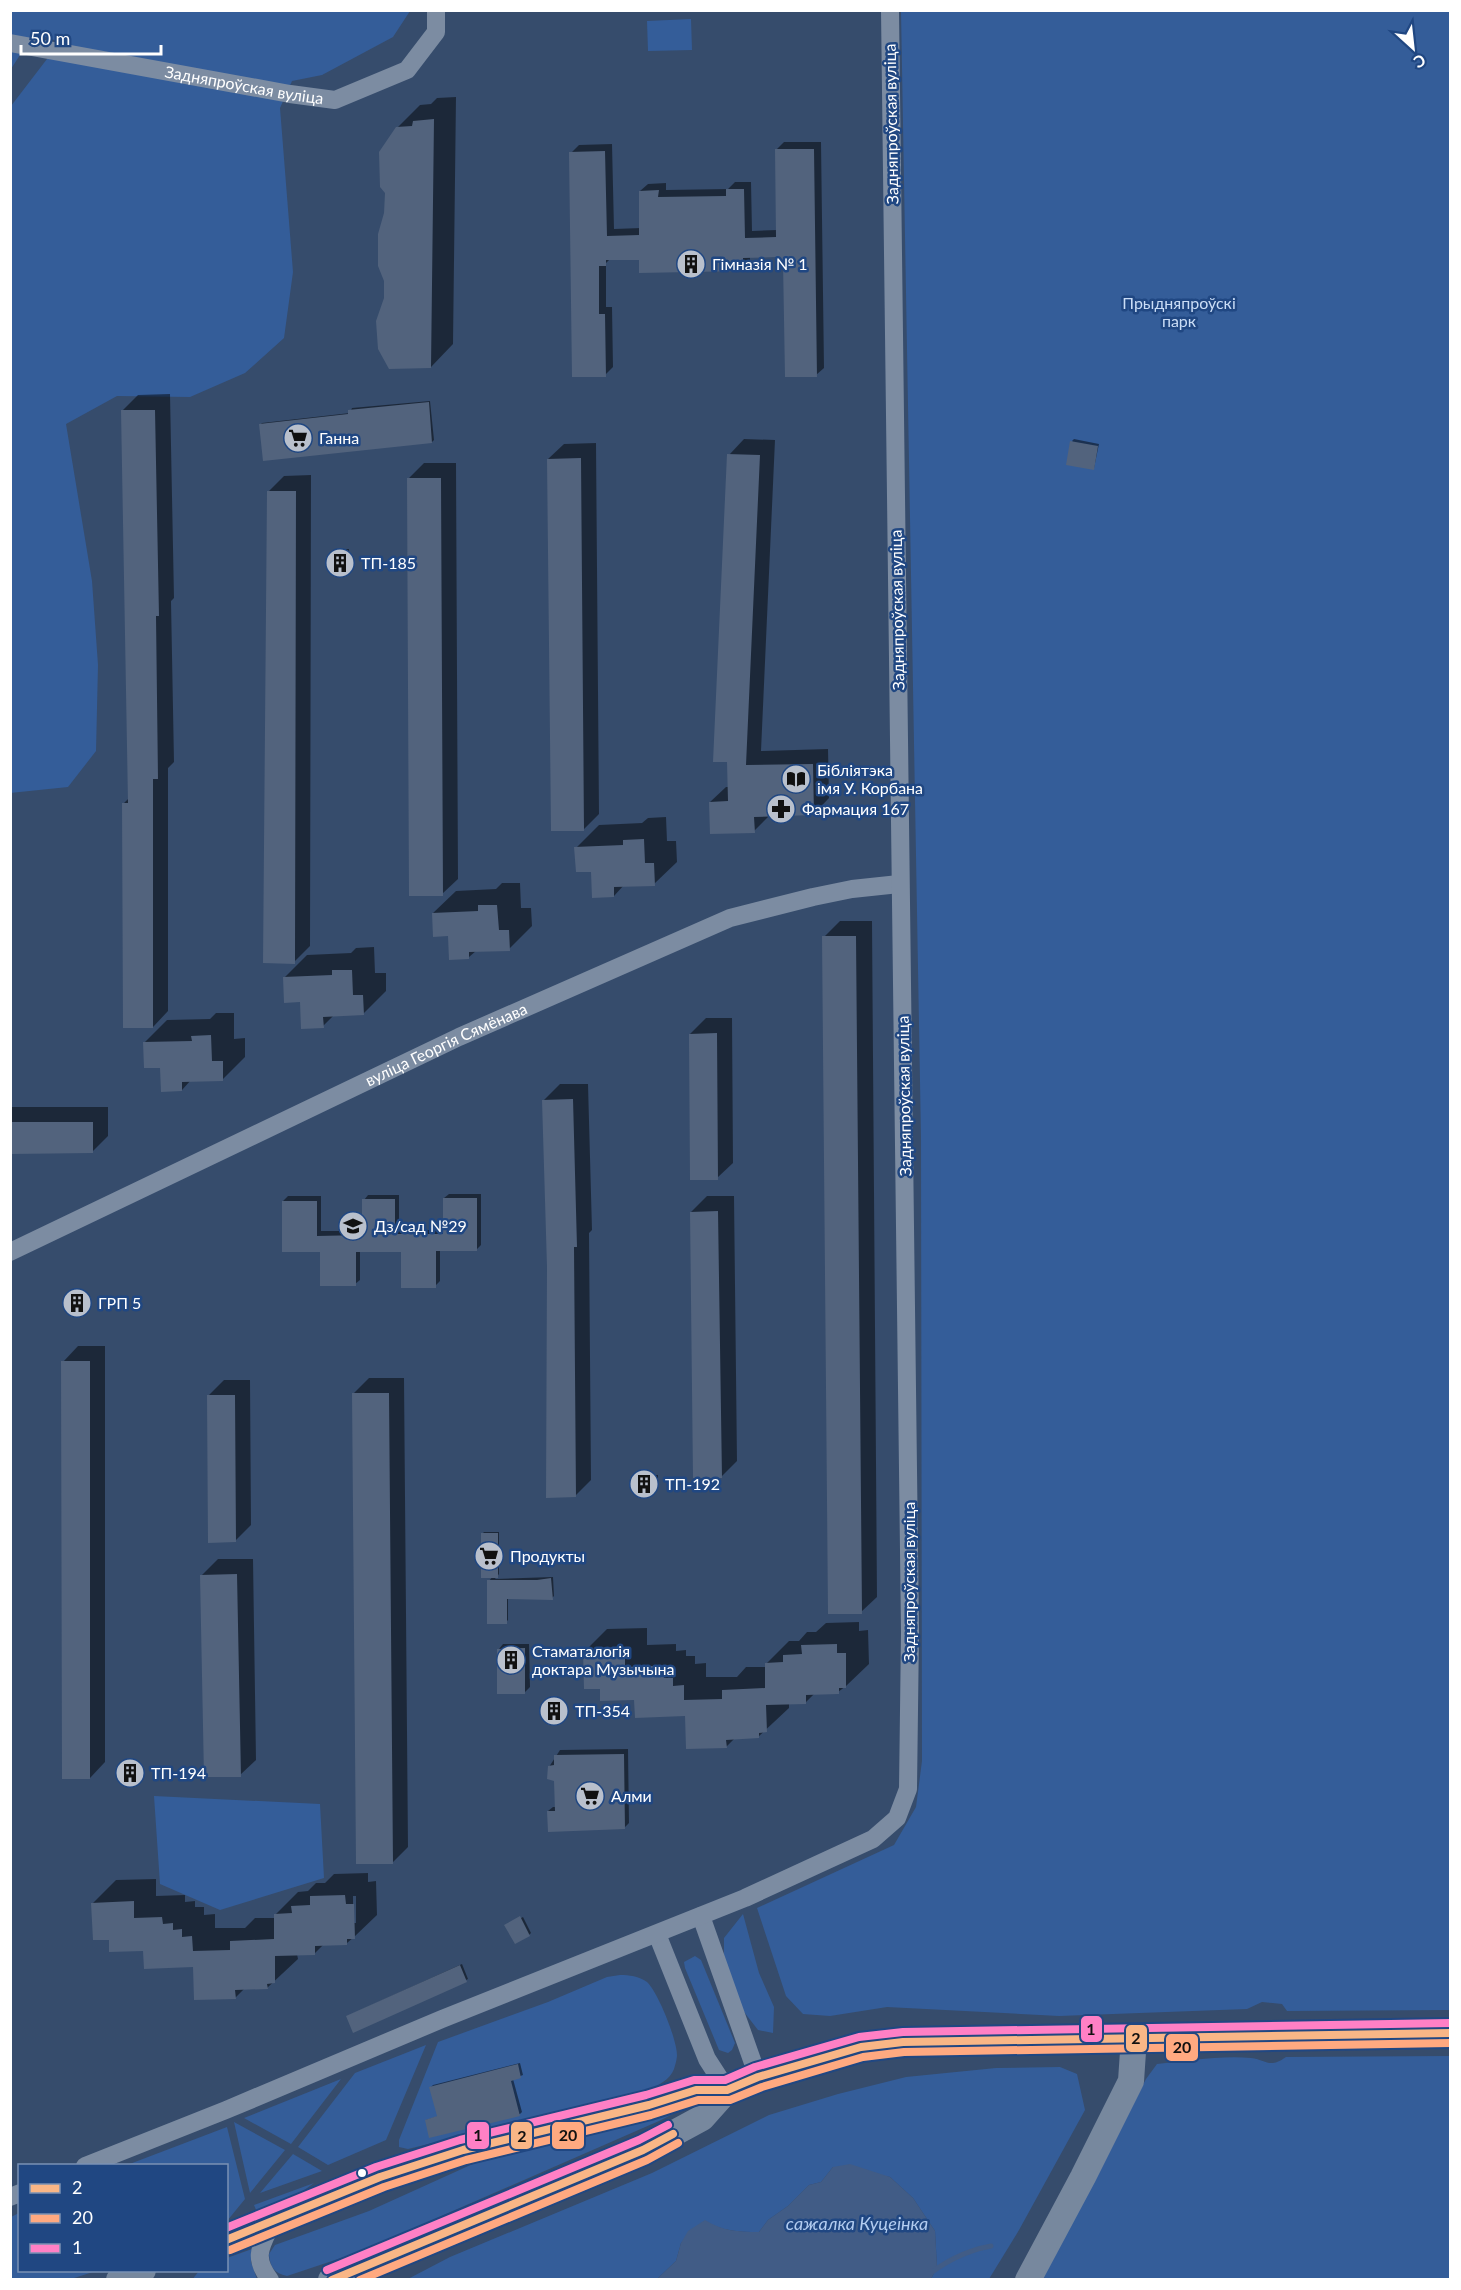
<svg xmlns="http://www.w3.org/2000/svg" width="1461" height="2290" font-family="Lato,sans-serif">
<rect width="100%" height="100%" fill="#364c6c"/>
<!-- green -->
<path fill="#345d99" d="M10,11h400l-17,26 -71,38 -30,6 -12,27 13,164 -9,66 -39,35 -55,24 -73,-1 -51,28 26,157 6,84 -2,86 -28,36 -58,6 1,-687 49,-64 -26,-9 -23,36z
M901,11h549v1999l-163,1 -5,-7 -20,-2 -15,7 -188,7 -172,-9 -57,9 -27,-2 -17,-18 -29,-88 137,-63 22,-38 6,-46 -1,-624z
M691,19l1,31 -44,1 -1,-30z
M154,1796l166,8 4,74 -104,32 -60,-26z
M743,1914l16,59 15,34 -1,26 -15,-3 -17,-22 -17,-46v-24z
M695,1956l6,4 34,83 -3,7 -4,3 -9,-3 -34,-82 -1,-6z
M620,1975c9,0 19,1 27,7 11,10 30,58 30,73 0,4 -2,11 -3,14 -4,11 -16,16 -25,21l-241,59 -9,-2v-7l39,-98 110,-40 59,-25z
M426,2045l-40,95 -58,25 -30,-18 57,-74z
M1450,2056v223l-409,1 105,-201 11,-15c28,-3 66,-9 94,-6 16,2 18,11 35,-1z
M1060,2067l17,7 8,36 -66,120 -30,49h-58l6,-12 -2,-36 -22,-33 -23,-21 -57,-10 -12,15 -12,3 -21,21 -20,14 -9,12c-21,0 -36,-1 -55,-11l-23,22 -5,18 -19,18 -251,1 44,-23 202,-84 117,-58 69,-21 68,-17 90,-9z
M341,2079l-50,65 -47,-26z
M697,2102l-38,19 -300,131 -72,24c-13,-3 -17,-9 -18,-22l6,-9 94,-34 106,-48 65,-16z
M234,2122l51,28 -35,43z
M227,2127l18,72 -18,22 -1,-55 -99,-1z
M293,2154l29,17 -62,22z
M314,2183l-25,18 -32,11 -3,-7z
M19,2213l1,57 76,1 -25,8h-60v-62z
M252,2249l-1,13 6,17 -65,1 7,-9 27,-1 1,-12z"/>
<!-- water -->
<path fill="#415c86" d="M850,2164l40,13 23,21 22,33 2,36 -6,12h-274l19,-18 5,-18 7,-12 17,-11c18,11 33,12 54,12l9,-12 20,-14 21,-21 12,-3 12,-15z"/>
<!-- shadow -->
<path fill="#0007" fill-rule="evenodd" d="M456,97l-3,247 -22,23 -46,-69 1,-85 11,-85 23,-23 11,-1 6,-6z
M784,142h37l3,226 -8,7 -31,-114 -7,-5h-28v6l-7,8 -102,-12h-30l-5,5v44h6l1,60 -8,8 -34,-222 8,-8 33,-1 2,85 27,-1 -1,-37 8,-7 18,-1v7l62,-1 7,-7h16l1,49 25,-1 -1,-80z
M170,394l4,204 -3,3 3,161 -6,6v243l-15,16 -29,-224 5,-5 -7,-387 16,-16z
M430,401l4,39 -2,2 -172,-17 2,-2 88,-10 2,-5z
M744,439l31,1 -14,311 67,-2 1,49 -15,16 -44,1 -16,16 -44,-29 16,-15h3v-332z
M1074,439l25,5 -5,24 -22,-27z
M596,443l3,371 -15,15 -36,-370 16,-15z
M424,463h32l2,416 -16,15 -33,-416z
M311,475l-1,471 -16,16 -26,-470 16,-16z
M336,549h13v24l-2,2 -13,-24z
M666,817l1,24h9l1,21 -23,22 -30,1 -10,11 -38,-48 23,-23 43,-2 6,-5z
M502,883h18l1,25h10l1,18 -23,23 -33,2 -7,6 -36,-44 23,-22 40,-2z
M840,921h32l5,676 -16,15 -37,-675z
M374,947l1,26h11v18l-23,23 -29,1 -11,11 -39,-48 23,-23 44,-2 5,-5z
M216,1013h18v26l11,-1v19l-22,22 -32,1 -9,10 -38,-47 23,-23 43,-1z
M706,1018h26l1,145 -16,15 -27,-144z
M560,1084h28l4,146 -3,3 2,247 -16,16 -31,-396z
M10,1107h98v29l-16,16 -82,1z
M449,1194h32v51l-5,5h-36v31l-5,5 -33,-36 -42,1v29l-5,4 -34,-34 -38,-49 5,-5h33v35h42l1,-31 4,-5h31v35h45v-32z
M707,1196h27l3,265 -16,16 -30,-265z
M74,1292l12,1 -1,17 -2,2 -11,-18z
M78,1346h27v416l-15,16 -27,-416z
M369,1378h35l4,469 -15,15 -40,-468z
M224,1380h26l1,145 -16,16 -27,-145z
M658,1475v12l-2,2 -24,-11 2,-2z
M484,1532h15v42l-4,5 58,-2 1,19 -2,2h-44v22l-2,2 -17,-41 4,-5 -11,-42z
M218,1559h35l3,201 -16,15 -38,-200z
M859,1622v9l9,-1 1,34 -23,22 -8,6 -23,1 -9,9 -17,1v5l-31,29 -23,1 -9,9 -40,-33 -85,-27 -17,-35 23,-23 40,-1v17l29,-1v7l10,-1v6h9v8l11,-1v14h31l9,-10h20v-3l23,-23h10l8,-9h9l10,-9z
M503,1644h26l1,43 -5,5 -26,-43z
M628,1749l1,74 -5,5 -76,-17 5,-4h3v-28l-7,-12 11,-17z
M368,1873v9l8,-1 1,34 -23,22 -7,6 -23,1 -9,9 -18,1 1,5 -31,29 -23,1 -9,9 -40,-33 -85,-27 -17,-35 23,-23 40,-1v17l29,-1v7l10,-1v6h9v8l11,-1v14h30l10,-10h20v-3l23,-23 10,-1 8,-8h9l9,-9zM353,1896h3v27h-3z
M523,1917l8,16 -2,2 -22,-9z
M462,1964l6,15 -2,1 -116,35z
M520,2063l3,12 -10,4 9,33 -2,2 -94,6 13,-4 -8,-29 2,-2z"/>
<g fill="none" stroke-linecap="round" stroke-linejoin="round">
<!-- stream -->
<path stroke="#415c86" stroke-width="5" d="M922,2280c21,-18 42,-29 69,-34"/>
</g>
<!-- building -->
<path fill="#52637d" d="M434,119l-3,249 -42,1 -11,-20 -2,-28 8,-23v-17l-6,-15v-32l6,-21 1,-20 -5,-6 -1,-35 17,-25 16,-1 1,-5z
M775,149h39l3,228h-32l-2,-115h-6v-5l-34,1v13l-104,2v-13h-33v6h-7v48h6l1,63h-34l-3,-225 36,-1 2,85 32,-1v-44l20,-1 -1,7 68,-1v-7h18l1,49 31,-1z
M429,402l3,41 -169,18 -4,-37 89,-10v-4z
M121,410h34l4,206h-3l2,163h-5v249h-30l-1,-225h6z
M1070,441l28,5 -4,24 -28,-5z
M727,454l33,1 -14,310 67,-1 1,51 -60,2 1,16 -45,1 -1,-32 19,-1 -1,-39h-14z
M581,458l3,373h-33l-4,-372z
M407,478h34l2,418h-34z
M267,491h29l-1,473 -32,-1z
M348,550v26h-15l-1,-25z
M644,839l1,24h9l1,23 -41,1v10l-22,1 -1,-26h-15l-2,-25 49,-2v-5z
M478,905h19l2,25h10l1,21 -41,1v7l-20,1 -1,-24 -15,1 -1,-24 46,-2z
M822,936h34l6,678h-34z
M332,970h20l1,25h10l1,20 -41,2 1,11 -23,1 -1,-27 -16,1 -1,-26 49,-2z
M717,1033l1,147h-28l-1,-146z
M211,1035l1,26h11v20l-41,1v9l-21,1 -1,-24h-16l-1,-26 49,-1 -1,-5z
M573,1099l4,148h-3l2,250 -30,1 1,-231 -5,-167z
M10,1122h83v31l-83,1z
M443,1198h34v53h-41v37h-35v-36h-45v34h-36v-34h-38v-51h35v35l45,-1v-36h33v35h48z
M718,1211l4,267h-29l-3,-266z
M70,1293l15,1 -1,19 -15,-1z
M61,1361h29v418h-28z
M352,1393h37l4,471h-37z
M207,1395h28l1,147 -28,1z
M656,1476l1,15 -26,1 -1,-14z
M481,1533h17v45h-17z
M237,1574l4,203h-37l-4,-202z
M551,1578l2,22 -46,-1v25h-20v-44h50z
M837,1644v9h9v35h-7v6l-33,1v9l-40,1 1,27 -8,1v5l-33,2 1,8 -41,1 -1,-33 -50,2 -1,-18 -34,1v-12h-16l-1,-37 42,-2v17l29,-1v7l10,-1v6h9v8l11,-1v15l38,-1v-9l43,-2v-25l18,-1v-7l19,-1 -1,-9z
M525,1648v46h-28v-45z
M624,1754l1,75 -77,3 -1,-21h8l-1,-30 -7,-2 1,-13 6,-1v-10z
M345,1895l1,9h8l1,35h-8v6l-32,1v9l-40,1v27l-8,1 1,5 -33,1 1,9 -42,1 -1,-33 -49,2 -1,-18 -34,1v-12h-16l-2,-37 43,-2v17l28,-1 1,7 10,-1v7l9,-1v8l10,-1 1,15 37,-1v-9l44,-2v-25l18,-1 -1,-7 19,-1v-9z
M520,1916l10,20 -15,8 -11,-19z
M460,1965l7,17 -114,51 -7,-17z
M518,2064l3,14 -10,3 9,35 -91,22 -4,-18 12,-4 -8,-29z"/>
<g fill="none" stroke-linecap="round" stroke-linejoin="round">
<!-- minor -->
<g stroke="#7c8ca2" stroke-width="18">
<path id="s1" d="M10,43l280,51 45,6 72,-30 29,-38v-22"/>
<path id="s2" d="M10,1252l449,-215 271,-119 83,-21 39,-8 47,-5"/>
<path d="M701,1916l57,161"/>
<path d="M657,1934l50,125 20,31"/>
<path d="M85,2166l141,-56 216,-91 303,-121 128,-59 24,-21 11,-29 2,-157 -20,-1622"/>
<path d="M10,2197l10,-4"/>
<path d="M270,2280c-18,-23 -9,-34 2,-57"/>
</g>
<!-- secondary -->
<path stroke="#77889e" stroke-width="26" d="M226,2240l154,-63 83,-27 186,-45 47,-15h31l31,-13 103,-30 42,-5 547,-9
M119,2280l24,-10
M331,2280l312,-130 59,-32 25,-28
M1028,2280l55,-103 48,-96 3,-44"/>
<!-- bus-1 casing -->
<g stroke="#204782" stroke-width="12">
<path id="bus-1" d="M226,2240l154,-63 83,-27 186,-45 47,-15h31l31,-13 103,-30 42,-5 547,-9
M332,2280l311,-130 30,-16"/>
</g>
<!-- bus-2 casing -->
<g stroke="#204782" stroke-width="12">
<path id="bus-2" d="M230,2250l154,-63 82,-27 185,-45 47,-15h32l32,-13 101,-30 41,-5 546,-9
M360,2280l287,-120 31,-17"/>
</g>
<!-- bus-3 casing -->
<g stroke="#204782" stroke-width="12">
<path id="bus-3" d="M226,2228l150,-61 84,-27 186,-45 48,-15h31l30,-13 104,-30 44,-5 547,-9
M327,2270l312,-130 29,-15"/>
</g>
<!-- bus-1 -->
<use href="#bus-1" stroke="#f9b686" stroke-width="8"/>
<!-- bus-2 -->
<use href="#bus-2" stroke="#ffa980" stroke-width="8"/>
<!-- bus-3 -->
<use href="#bus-3" stroke="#ff80c5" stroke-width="8"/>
</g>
<!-- icons -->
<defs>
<g id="building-disc" transform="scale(1.5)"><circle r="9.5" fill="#b9c0cc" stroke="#204782"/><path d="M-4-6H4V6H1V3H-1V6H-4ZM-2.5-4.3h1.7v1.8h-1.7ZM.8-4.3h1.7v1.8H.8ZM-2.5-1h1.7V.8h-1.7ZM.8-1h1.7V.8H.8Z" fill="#111"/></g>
<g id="supermarket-disc" transform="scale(1.5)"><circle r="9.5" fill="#b9c0cc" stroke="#204782"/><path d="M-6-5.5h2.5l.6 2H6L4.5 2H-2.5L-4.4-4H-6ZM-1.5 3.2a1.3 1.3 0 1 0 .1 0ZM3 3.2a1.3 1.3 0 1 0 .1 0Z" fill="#111"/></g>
<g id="library-disc" transform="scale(1.5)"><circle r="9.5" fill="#b9c0cc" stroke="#204782"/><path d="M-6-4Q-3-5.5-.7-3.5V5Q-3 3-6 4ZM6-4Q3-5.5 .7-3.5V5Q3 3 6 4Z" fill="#111"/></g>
<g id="pharmacy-disc" transform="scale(1.5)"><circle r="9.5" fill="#b9c0cc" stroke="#204782"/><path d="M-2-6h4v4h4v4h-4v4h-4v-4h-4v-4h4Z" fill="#111"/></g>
<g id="school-disc" transform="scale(1.5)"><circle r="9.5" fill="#b9c0cc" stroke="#204782"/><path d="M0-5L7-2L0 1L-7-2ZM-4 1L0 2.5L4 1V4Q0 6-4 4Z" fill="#111"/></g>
</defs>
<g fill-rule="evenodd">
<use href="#building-disc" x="691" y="264"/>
<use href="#supermarket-disc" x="298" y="438"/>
<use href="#building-disc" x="340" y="563"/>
<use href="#library-disc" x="796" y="779"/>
<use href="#pharmacy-disc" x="781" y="809"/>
<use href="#school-disc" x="353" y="1226"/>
<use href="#building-disc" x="77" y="1303"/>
<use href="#building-disc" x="644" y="1484"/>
<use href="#supermarket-disc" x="489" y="1556"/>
<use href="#building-disc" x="511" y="1660"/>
<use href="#building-disc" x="554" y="1711"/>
<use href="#building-disc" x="130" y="1773"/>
<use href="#supermarket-disc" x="590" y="1796"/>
</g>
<!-- markers -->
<circle fill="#fff" stroke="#204782" stroke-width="2" cx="362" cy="2173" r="5"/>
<g text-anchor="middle" stroke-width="5" stroke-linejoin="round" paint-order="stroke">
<!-- street labels -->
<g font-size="16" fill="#fff" stroke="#204782">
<text dy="6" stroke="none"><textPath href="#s1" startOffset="238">Задняпроўская вуліца</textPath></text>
<text transform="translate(891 124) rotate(-91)" y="6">Задняпроўская вуліца</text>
<text transform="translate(897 610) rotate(-91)" y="6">Задняпроўская вуліца</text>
<text dy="6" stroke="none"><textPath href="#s2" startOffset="483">вуліца Георгія Сямёнава</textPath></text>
<text transform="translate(904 1096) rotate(-91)" y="6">Задняпроўская вуліца</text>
<text transform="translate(909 1582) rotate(-90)" y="6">Задняпроўская вуліца</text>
</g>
<!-- poi labels -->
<g font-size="16" fill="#fff" stroke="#204782" text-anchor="start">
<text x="712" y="270">Гімназія № 1</text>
<text x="319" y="444">Ганна</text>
<text x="361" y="569">ТП-185</text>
<text x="817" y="776">Бібліятэка<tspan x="817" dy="18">імя У. Корбана</tspan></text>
<text x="802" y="815">Фармация 167</text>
<text x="374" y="1232">Дз/сад №29</text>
<text x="98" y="1309">ГРП 5</text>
<text x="665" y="1490">ТП-192</text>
<text x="510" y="1562">Продукты</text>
<text x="532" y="1657">Стаматалогія<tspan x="532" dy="18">доктара Музычына</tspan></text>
<text x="575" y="1717">ТП-354</text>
<text x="151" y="1779">ТП-194</text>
<text x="611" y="1802">Алми</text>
</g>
<!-- park labels -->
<g font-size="16" fill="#caddf6" stroke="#204782">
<text x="1179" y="309">Прыдняпроўскі<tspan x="1179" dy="18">парк</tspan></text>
</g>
<!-- water labels -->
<g font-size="18" font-style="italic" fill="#b2ccf0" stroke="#204782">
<text x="857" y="2230">сажалка Куцеінка</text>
</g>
</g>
<g stroke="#204782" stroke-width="2">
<rect x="1080" y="2015" width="23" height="28" rx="6" fill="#ff80c5"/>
<rect x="1125" y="2024" width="23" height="29" rx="6" fill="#f9b686"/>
<rect x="1165" y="2033" width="34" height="29" rx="6" fill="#ffa980"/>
<rect x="551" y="2121" width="34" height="29" rx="6" fill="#ffa980"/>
<rect x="466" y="2121" width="24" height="29" rx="6" fill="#ff80c5"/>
<rect x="510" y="2121" width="23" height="29" rx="6" fill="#f9b686"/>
</g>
<g font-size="16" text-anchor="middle" font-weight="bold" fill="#111">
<text x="1091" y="2035">1</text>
<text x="1136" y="2044">2</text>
<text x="1182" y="2053">20</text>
<text x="568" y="2141">20</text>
<text x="478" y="2141">1</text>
<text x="522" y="2142">2</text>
</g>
<!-- border -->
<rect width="1461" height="2290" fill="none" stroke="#ffffff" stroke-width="24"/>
<!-- legend -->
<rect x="18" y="2164" width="210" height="108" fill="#204782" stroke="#7991b4" stroke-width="1.5"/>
<rect x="30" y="2184" width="30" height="9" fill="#f9b686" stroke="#7991b4" stroke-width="1.5"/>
<text x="72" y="2194" font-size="18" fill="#ffffff">2</text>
<rect x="30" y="2214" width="30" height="9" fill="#ffa980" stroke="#7991b4" stroke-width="1.5"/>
<text x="72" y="2224" font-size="18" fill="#ffffff">20</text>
<rect x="30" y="2244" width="30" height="9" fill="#ff80c5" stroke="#7991b4" stroke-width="1.5"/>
<text x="72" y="2254" font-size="18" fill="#ffffff">1</text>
<!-- north arrow -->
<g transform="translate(1413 48) rotate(153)" stroke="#204782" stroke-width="4.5" paint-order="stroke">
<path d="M0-4.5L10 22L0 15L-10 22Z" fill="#ffffff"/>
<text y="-9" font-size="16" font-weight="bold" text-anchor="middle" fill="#ffffff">С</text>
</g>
<!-- scale -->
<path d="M21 45v9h140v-9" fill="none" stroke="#ffffff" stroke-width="3"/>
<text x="30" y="45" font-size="18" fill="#ffffff" stroke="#204782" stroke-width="4.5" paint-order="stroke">50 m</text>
</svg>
